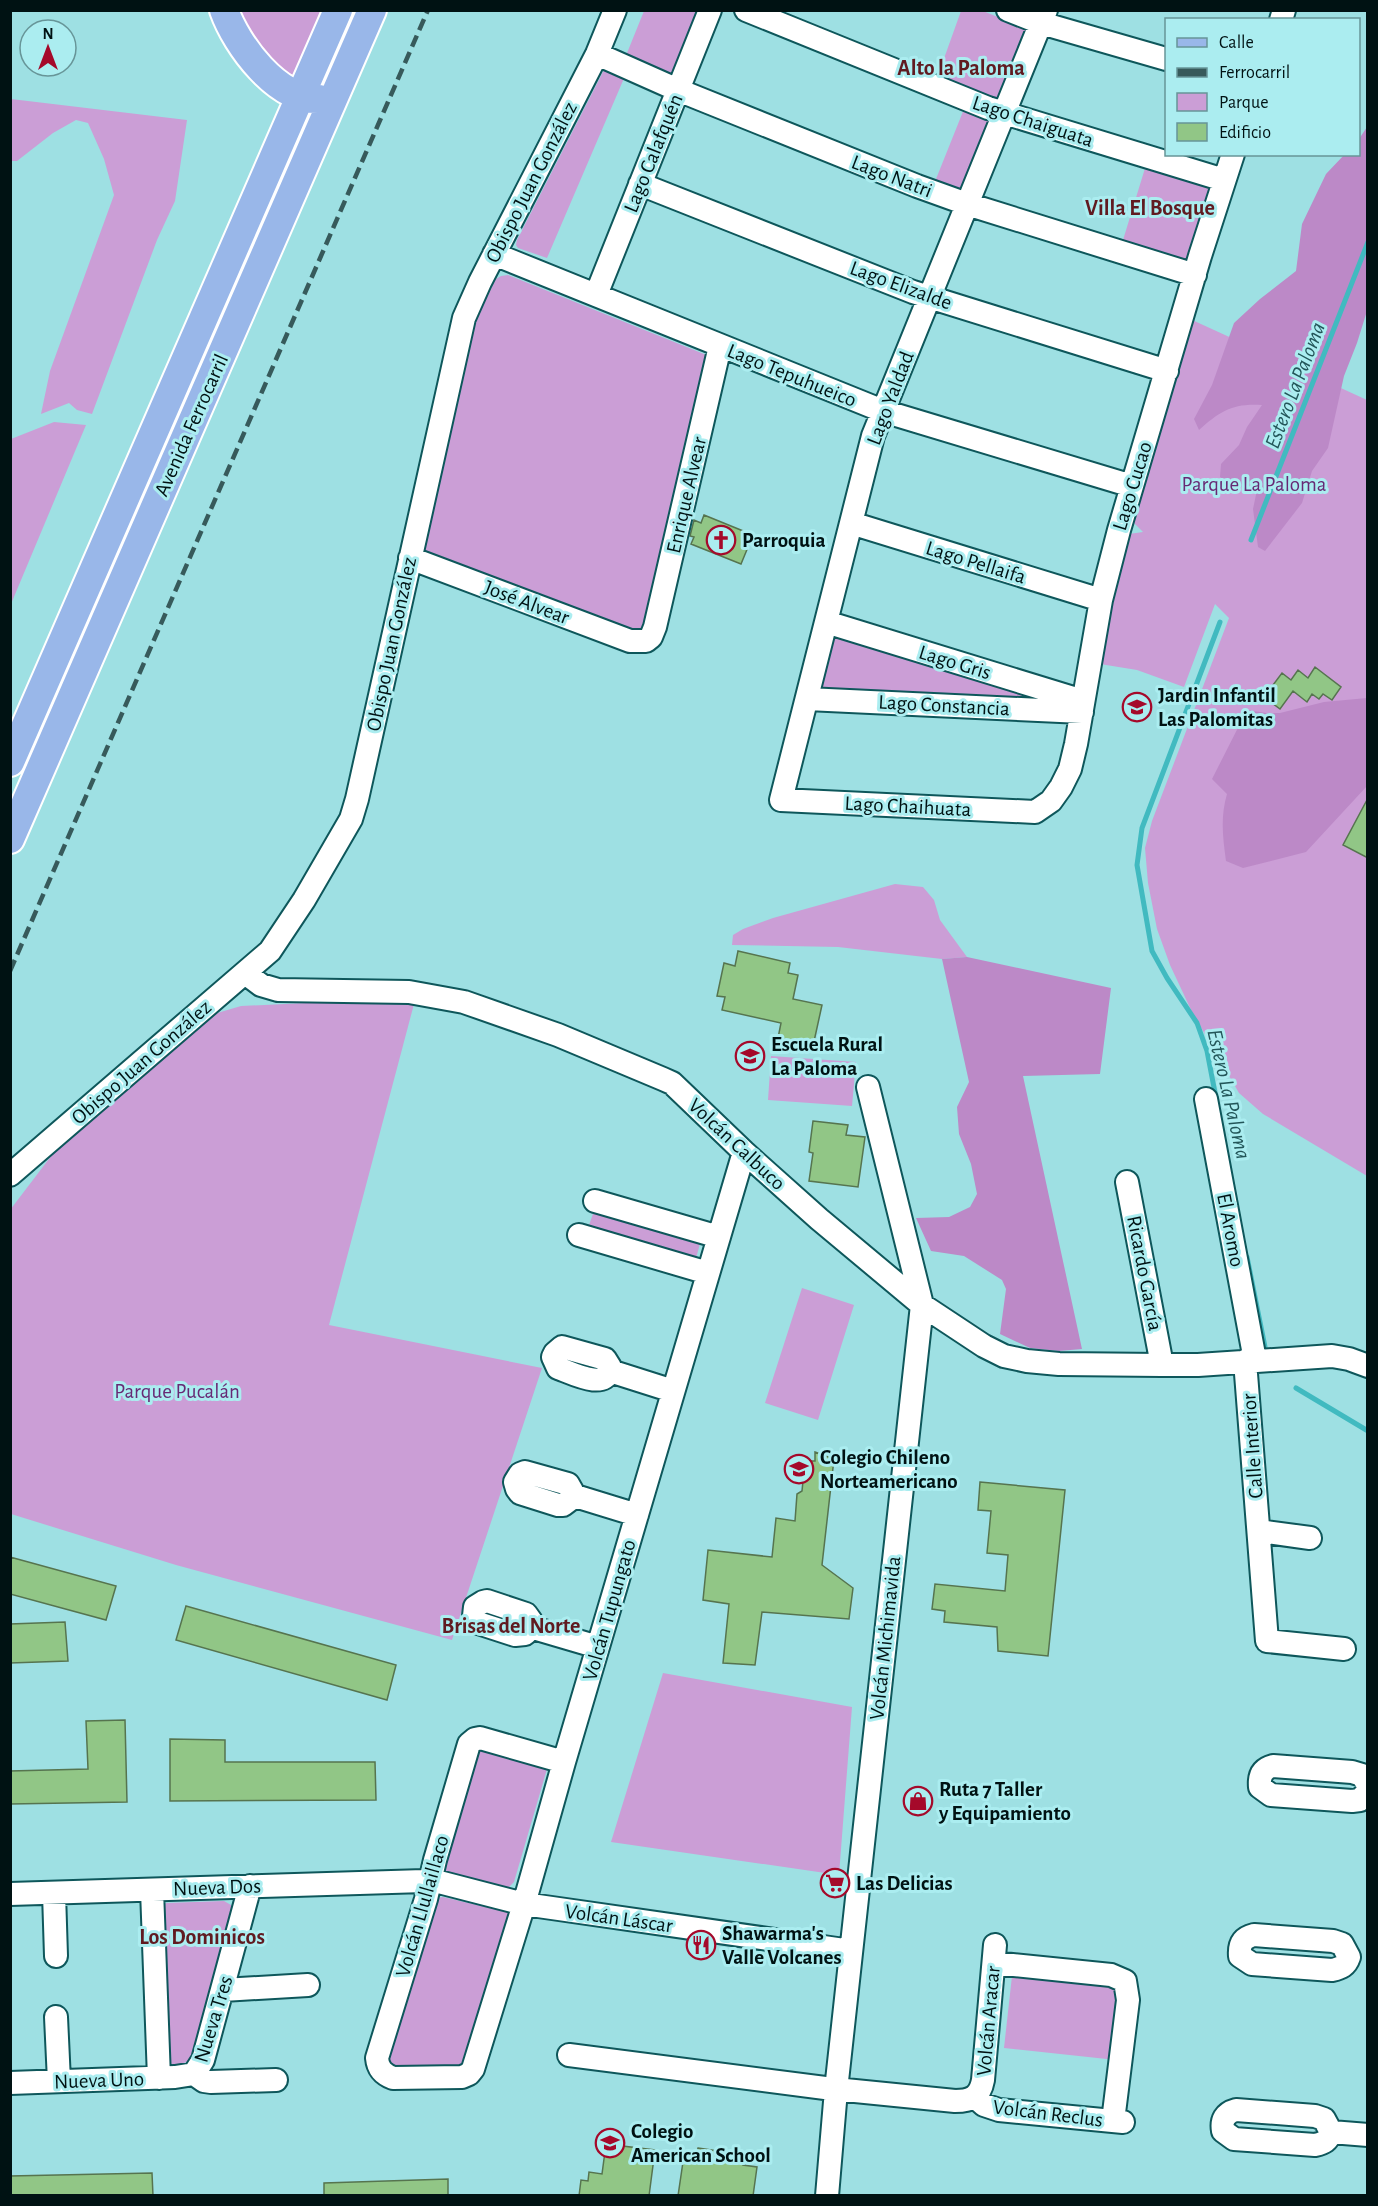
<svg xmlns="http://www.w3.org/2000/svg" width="1378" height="2206" font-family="'Alegreya Sans',sans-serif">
<rect width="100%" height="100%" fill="#9ee0e3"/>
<!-- green -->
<path fill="#cb9ed6" d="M234,11h87l-3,17 -23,52 -14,-3z
M644,11h55l-24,63 -12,1 -38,-17z
M961,11h22l44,18 -30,72 -60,-23z
M606,66l19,10 -78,182 -29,-10 -2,-3 1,-5z
M11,99l176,21 -12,81 -18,39 -65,174 -15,-4 -8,-7 -28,11 9,-43 64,-176 -10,-36 -16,-36 -12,-3 -23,13 -36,28h-6z
M964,109l26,10 -31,75 -25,-10z
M1146,165l65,21 -24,74 -64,-20z
M508,275l196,79 5,3 -66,279 -223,-84 55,-232 21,-41 5,-3z
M1190,319l177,81v776l-104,-62 -24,-21 -47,-81 -22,-47 -13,-36 -9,-46 -3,-35 7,-27 77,-203 -14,-14 -31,83 -47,-17 -37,-6 10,-56 19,-74 14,-2 -17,-17z
M54,422l32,3 -75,179v-165z
M835,629l225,72 -240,-9z
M895,884l28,3 11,13 6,20 27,37 -25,2 -104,-12 -106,-2 1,-10 10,-6 30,-11z
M347,1001l67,3 -85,321 213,43 -90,272 -276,-75 -165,-51 -1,-304 45,-59 159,-137 27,-8z
M771,1056l85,6 -4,44 -84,-6z
M595,1208l106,32 -6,22 -108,-31z
M802,1288l52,17 -36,115 -53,-17z
M663,1673l189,34 -13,168 -228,-33z
M478,1747l68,18 1,4 -33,113 -5,5 -6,1 -58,-15 -4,-6z
M443,1897l64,15 4,3 -44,153 -75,5 -8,-8 51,-167z
M224,1901l7,4 2,7 -38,143c-9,8 -14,12 -26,8l-8,-153 5,-7z
M1012,1976l111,11 -7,73 -112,-12z"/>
<!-- forest -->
<path fill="#bc89c7" d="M1367,127v184l-10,32 -13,33 -16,72 -16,23 -10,32 -37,48 -7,-4 -5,-38 4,-19 -2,-12 -17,11 -18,-12 1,-13 18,-19 8,-18 15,-22c-29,-2 -42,6 -63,25l-5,-11 18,-34 22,-62 26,-24 36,-28 6,-47 24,-50 18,-19 14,-1 1,-15z
M1367,698v88l-61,66 -63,16 -17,-7c-3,-23 -6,-43 1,-67l-15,-15 35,-69 19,3h14l44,-11z
M967,957l144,31 -11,86 -77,2 59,273 -23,2 -29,-3 -30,-14 6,-45 -4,-9 -38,-24 -33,-5 -15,-33 33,-1 21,-10 7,-13 -6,-30 -12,-30 -2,-27 12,-25 -27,-123z"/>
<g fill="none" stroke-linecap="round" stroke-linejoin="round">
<!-- stream -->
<path stroke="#41bac0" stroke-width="5" d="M1251,540l117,-298
M1216,1098l-9,-47 -10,-28 -30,-45 -15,-27 -15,-86 5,-37 78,-206
M1247,1257l18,90
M1296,1388l72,43"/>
</g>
<!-- building -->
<path fill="#91c686" stroke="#56744f" stroke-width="1.5" d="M704,515l49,20 -12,29 -50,-20 3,-7 -4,-1 4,-16 7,3z
M1315,667l26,20 -9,13 -9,-6 -4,5 -7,-5 -5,8 -14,-11 -13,18 -16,-12 18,-24 9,7 7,-10 10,8z
M1368,798v60l-25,-13z
M738,951l52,12 -2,10 10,2 -5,24 29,6 -9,41 -35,-8 3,-15 -59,-13 3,-13 -8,-1 7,-33 11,3z
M813,1121l35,4 -2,10 19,2 -7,50 -49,-6 4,-28 -4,-1z
M815,1452l19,7 -12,106 31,23 -4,31 -87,-7 -7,53 -32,-2 6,-59 -26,-4 5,-50 64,7 4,-39 19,3 2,-27 5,-3 3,-30h10z
M980,1482l85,8 -17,166 -50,-5 -1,-24 -53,-5 1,-11 -13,-2 3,-25 70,7 3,-36 -21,-2 4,-42 -13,-1z
M10,1557l106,29 -10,34 -96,-26z
M186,1606l210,59 -9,35 -211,-60z
M65,1622l3,39 -58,2v-39z
M125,1720l2,82 -117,2v-33l78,-2 -2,-48z
M170,1739l55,1v22h150l1,38 -206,1z
M606,2144l49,6 -6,46h-70l2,-16 7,1 1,-9 13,2z
M698,2148l46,7 -1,10 14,2 -4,29h-75l6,-41 12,2z
M152,2173l1,23h-143v-20z
M448,2179v17h-124v-13z"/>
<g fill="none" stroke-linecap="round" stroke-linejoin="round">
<!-- minor casing -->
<g stroke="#0e575b" stroke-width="26">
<path id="minor" d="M746,10l242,98 236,72
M1008,10l33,13 125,36
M1046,10l-173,426 -92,364 254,12 16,-11 10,-14 9,-18 6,-25 25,-144 18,-70 81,-274 33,-102
M1281,20l3,-10
M597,54l81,36 239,96 50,18 228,71
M640,184l273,108 254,79
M494,254l389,157 249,75
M596,295l114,-285
M851,523l250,77
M410,558l220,83h16l5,-4 4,-10 65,-281
M826,622l257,79
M807,699l275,13
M245,973l16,12 17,5 131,2 55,10 94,33 105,44 9,4 72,69 75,67 103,86 62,41 20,10 23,5 32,3 103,1h36l134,-9 17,3 19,7
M1206,1099l49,261
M10,1175l260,-224 34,-51 47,-81 6,-20 107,-481 16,-36 117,-228 18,-44
M1127,1182l35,183
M595,1201l124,36
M579,1235l129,38
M562,1347l43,12 5,8c-2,25 -38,6 -52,1l-5,-11 2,-4z
M1245,1361l22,280 77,8
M610,1371l63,20
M525,1472l43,12 4,7 -1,8 -8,6h-5l-38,-12 -3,-4 -2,-7 5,-8z
M572,1495l65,20
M1259,1531l51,7
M487,1601l39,13 5,7 -2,9 -4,4 -10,1 -37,-12 -4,-7 1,-9 8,-5z
M530,1627l68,20
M564,1762l-84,-24 -5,1 -6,5 -34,116 -9,39 -49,159c1,11 6,16 16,20l69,-1 7,-3 4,-5 51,-165 40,-142 180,-610
M1368,1785l-6,-10 -10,-3 -79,-6c-11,3 -14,10 -13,21l11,8 81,6 8,-1 8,-9
M152,1890l7,188
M54,1893l2,63
M10,1894l414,-13 15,1 85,22 327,47
M1254,1935l79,6 9,3 7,13c-3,9 -8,11 -17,13l-80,-6 -12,-8c-1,-12 2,-18 14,-21z
M994,1963l117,12 14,6 3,19 -15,121
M223,1990l85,-5
M56,2017l3,64
M569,2055l256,33 130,13c16,0 25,-4 28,-21l12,-135
M194,2074l10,7 7,1 65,-2
M10,2083l165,-6 19,-3 9,-14 47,-174
M975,2097l9,8 15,5 124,12
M1236,2110l79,6 9,3 7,13c-3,9 -7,11 -16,13l-81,-6 -11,-8c-2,-11 2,-18 13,-21z
M1331,2132l37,3
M827,2196l9,-106 86,-785 -54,-218"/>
</g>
<!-- major casing -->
<g stroke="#fff" stroke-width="32">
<path id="major" d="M224,10c13,36 53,90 95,89
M10,762l328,-752
M10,839l362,-829"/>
</g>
<!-- minor -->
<use href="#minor" stroke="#fff" stroke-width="22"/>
<!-- major -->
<use href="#major" stroke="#99b7e9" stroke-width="28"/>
<!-- rail -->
<path stroke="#375a5b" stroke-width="4.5" stroke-dasharray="12 6" stroke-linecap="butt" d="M10,971l418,-961"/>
</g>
<!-- icons -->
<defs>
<g id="church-ring" transform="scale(1.5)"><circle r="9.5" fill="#abedf0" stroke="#a5092a" stroke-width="1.5"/><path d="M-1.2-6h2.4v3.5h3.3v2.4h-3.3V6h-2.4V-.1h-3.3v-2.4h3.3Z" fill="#a5092a"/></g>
<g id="school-ring" transform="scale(1.5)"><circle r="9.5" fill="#abedf0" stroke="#a5092a" stroke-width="1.5"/><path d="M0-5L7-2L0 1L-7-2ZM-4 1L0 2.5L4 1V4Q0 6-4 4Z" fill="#a5092a"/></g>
<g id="shop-ring" transform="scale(1.5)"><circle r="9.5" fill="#abedf0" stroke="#a5092a" stroke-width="1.5"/><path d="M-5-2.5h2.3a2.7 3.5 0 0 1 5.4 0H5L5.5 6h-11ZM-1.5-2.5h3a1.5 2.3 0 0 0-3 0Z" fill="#a5092a"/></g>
<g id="supermarket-ring" transform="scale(1.5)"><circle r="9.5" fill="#abedf0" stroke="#a5092a" stroke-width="1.5"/><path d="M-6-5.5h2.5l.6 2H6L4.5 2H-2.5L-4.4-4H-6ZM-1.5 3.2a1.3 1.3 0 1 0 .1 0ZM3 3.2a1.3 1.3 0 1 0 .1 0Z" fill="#a5092a"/></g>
<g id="restaurant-ring" transform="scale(1.5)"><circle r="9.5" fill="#abedf0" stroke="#a5092a" stroke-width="1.5"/><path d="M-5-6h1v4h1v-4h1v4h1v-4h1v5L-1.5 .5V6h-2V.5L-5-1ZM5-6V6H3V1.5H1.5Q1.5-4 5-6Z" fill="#a5092a"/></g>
</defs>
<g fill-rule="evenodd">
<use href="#church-ring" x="721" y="540"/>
<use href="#school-ring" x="1137" y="707"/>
<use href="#school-ring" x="750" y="1056"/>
<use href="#school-ring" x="799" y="1469"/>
<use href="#shop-ring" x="918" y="1801"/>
<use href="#supermarket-ring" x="835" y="1883"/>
<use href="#restaurant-ring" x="701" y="1945"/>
<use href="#school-ring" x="610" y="2143"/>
</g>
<g text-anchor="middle" stroke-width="6" stroke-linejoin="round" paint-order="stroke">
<!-- street labels -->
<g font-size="21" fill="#001213" stroke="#abedf0">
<text transform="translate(1033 121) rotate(18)" y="7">Lago Chaiguata</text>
<text transform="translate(653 153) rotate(-68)" y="7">Lago Calafquén</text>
<text transform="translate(892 176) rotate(21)" y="7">Lago Natri</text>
<text transform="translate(531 182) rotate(-63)" y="7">Obispo Juan González</text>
<text transform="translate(901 285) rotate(20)" y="7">Lago Elizalde</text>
<text transform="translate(792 375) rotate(22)" y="7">Lago Tepuhueico</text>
<text transform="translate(890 398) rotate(-69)" y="7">Lago Yaldad</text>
<text transform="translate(191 425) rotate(-66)" y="7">Avenida Ferrocarril</text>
<text transform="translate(1132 486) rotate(-73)" y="7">Lago Cucao</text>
<text transform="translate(686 495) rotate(-77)" y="7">Enrique Alvear</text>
<text transform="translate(976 562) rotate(17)" y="7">Lago Pellaifa</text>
<text transform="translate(527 602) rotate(21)" y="7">José Alvear</text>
<text transform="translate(391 644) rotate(-78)" y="7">Obispo Juan González</text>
<text transform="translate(955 662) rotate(17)" y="7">Lago Gris</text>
<text transform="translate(944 705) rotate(3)" y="7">Lago Constancia</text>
<text transform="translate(908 806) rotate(3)" y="7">Lago Chaihuata</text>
<text transform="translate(141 1062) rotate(-41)" y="7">Obispo Juan González</text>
<text transform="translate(737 1144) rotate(43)" y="7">Volcán Calbuco</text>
<text transform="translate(1231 1230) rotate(79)" y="7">El Aromo</text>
<text transform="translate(1145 1273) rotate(79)" y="7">Ricardo García</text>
<text transform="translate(1252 1446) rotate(-94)" y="7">Calle Interior</text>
<text transform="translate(609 1610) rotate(-74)" y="7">Volcán Tupungato</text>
<text transform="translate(885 1638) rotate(-84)" y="7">Volcán Michimavida</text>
<text transform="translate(217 1887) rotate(-2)" y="7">Nueva Dos</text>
<text transform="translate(422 1906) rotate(-74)" y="7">Volcán Llullaillaco</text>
<text transform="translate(619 1918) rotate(8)" y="7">Volcán Láscar</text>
<text transform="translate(213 2019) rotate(-73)" y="7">Nueva Tres</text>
<text transform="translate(988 2021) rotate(-85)" y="7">Volcán Aracar</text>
<text transform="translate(99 2080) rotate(-2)" y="7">Nueva Uno</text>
<text transform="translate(1048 2113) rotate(7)" y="7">Volcán Reclus</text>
</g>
<!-- park labels -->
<g font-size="21" fill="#672974" stroke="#abedf0">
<text x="1254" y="491">Parque La Paloma</text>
<text x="177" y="1398">Parque Pucalán</text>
</g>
<!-- poi labels -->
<g font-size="21" font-weight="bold" fill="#001213" stroke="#abedf0" text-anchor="start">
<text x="742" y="547">Parroquia</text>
<text x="1158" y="702">Jardin Infantil<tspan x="1158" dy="24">Las Palomitas</tspan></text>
<text x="771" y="1051">Escuela Rural<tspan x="771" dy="24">La Paloma</tspan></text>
<text x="820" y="1464">Colegio Chileno<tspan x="820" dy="24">Norteamericano</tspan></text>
<text x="939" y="1796">Ruta 7 Taller<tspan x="939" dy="24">y Equipamiento</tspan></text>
<text x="856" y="1890">Las Delicias</text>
<text x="722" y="1940">Shawarma's<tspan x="722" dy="24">Valle Volcanes</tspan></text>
<text x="631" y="2138">Colegio<tspan x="631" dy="24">American School</tspan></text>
</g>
<!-- neighbourhood labels -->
<g font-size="22" font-weight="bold" fill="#601a20" stroke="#abedf0">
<text x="961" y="75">Alto la Paloma</text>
<text x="1150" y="215">Villa El Bosque</text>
<text x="511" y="1633">Brisas del Norte</text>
<text x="202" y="1944">Los Dominicos</text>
</g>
<!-- water labels -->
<g font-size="22" font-style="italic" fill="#235659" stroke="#abedf0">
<text transform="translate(1294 385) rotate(-69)" y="8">Estero La Paloma</text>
<text transform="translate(1230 1094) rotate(77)" y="8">Estero La Paloma</text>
</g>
</g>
<!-- border -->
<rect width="1378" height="2206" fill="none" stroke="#001213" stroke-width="24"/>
<!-- legend -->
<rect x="1165" y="18" width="195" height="138" fill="#abedf0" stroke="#679598" stroke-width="1.5"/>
<rect x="1177" y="38" width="30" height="9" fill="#99b7e9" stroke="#679598" stroke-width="1.5"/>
<text x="1219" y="48" font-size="18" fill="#001213">Calle</text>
<rect x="1177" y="68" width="30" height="9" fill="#375a5b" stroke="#679598" stroke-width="1.5"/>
<text x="1219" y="78" font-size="18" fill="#001213">Ferrocarril</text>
<rect x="1177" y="93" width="30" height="18" fill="#cb9ed6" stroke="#679598" stroke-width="1.5"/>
<text x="1219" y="108" font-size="18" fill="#001213">Parque</text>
<rect x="1177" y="123" width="30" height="18" fill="#91c686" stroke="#679598" stroke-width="1.5"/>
<text x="1219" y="138" font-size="18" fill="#001213">Edificio</text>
<!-- north arrow -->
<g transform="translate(48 48)"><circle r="28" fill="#abedf0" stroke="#679598" stroke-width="1.5"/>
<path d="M0-4.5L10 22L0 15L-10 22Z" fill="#a5092a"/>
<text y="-9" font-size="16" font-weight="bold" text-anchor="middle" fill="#001213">N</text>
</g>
</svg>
